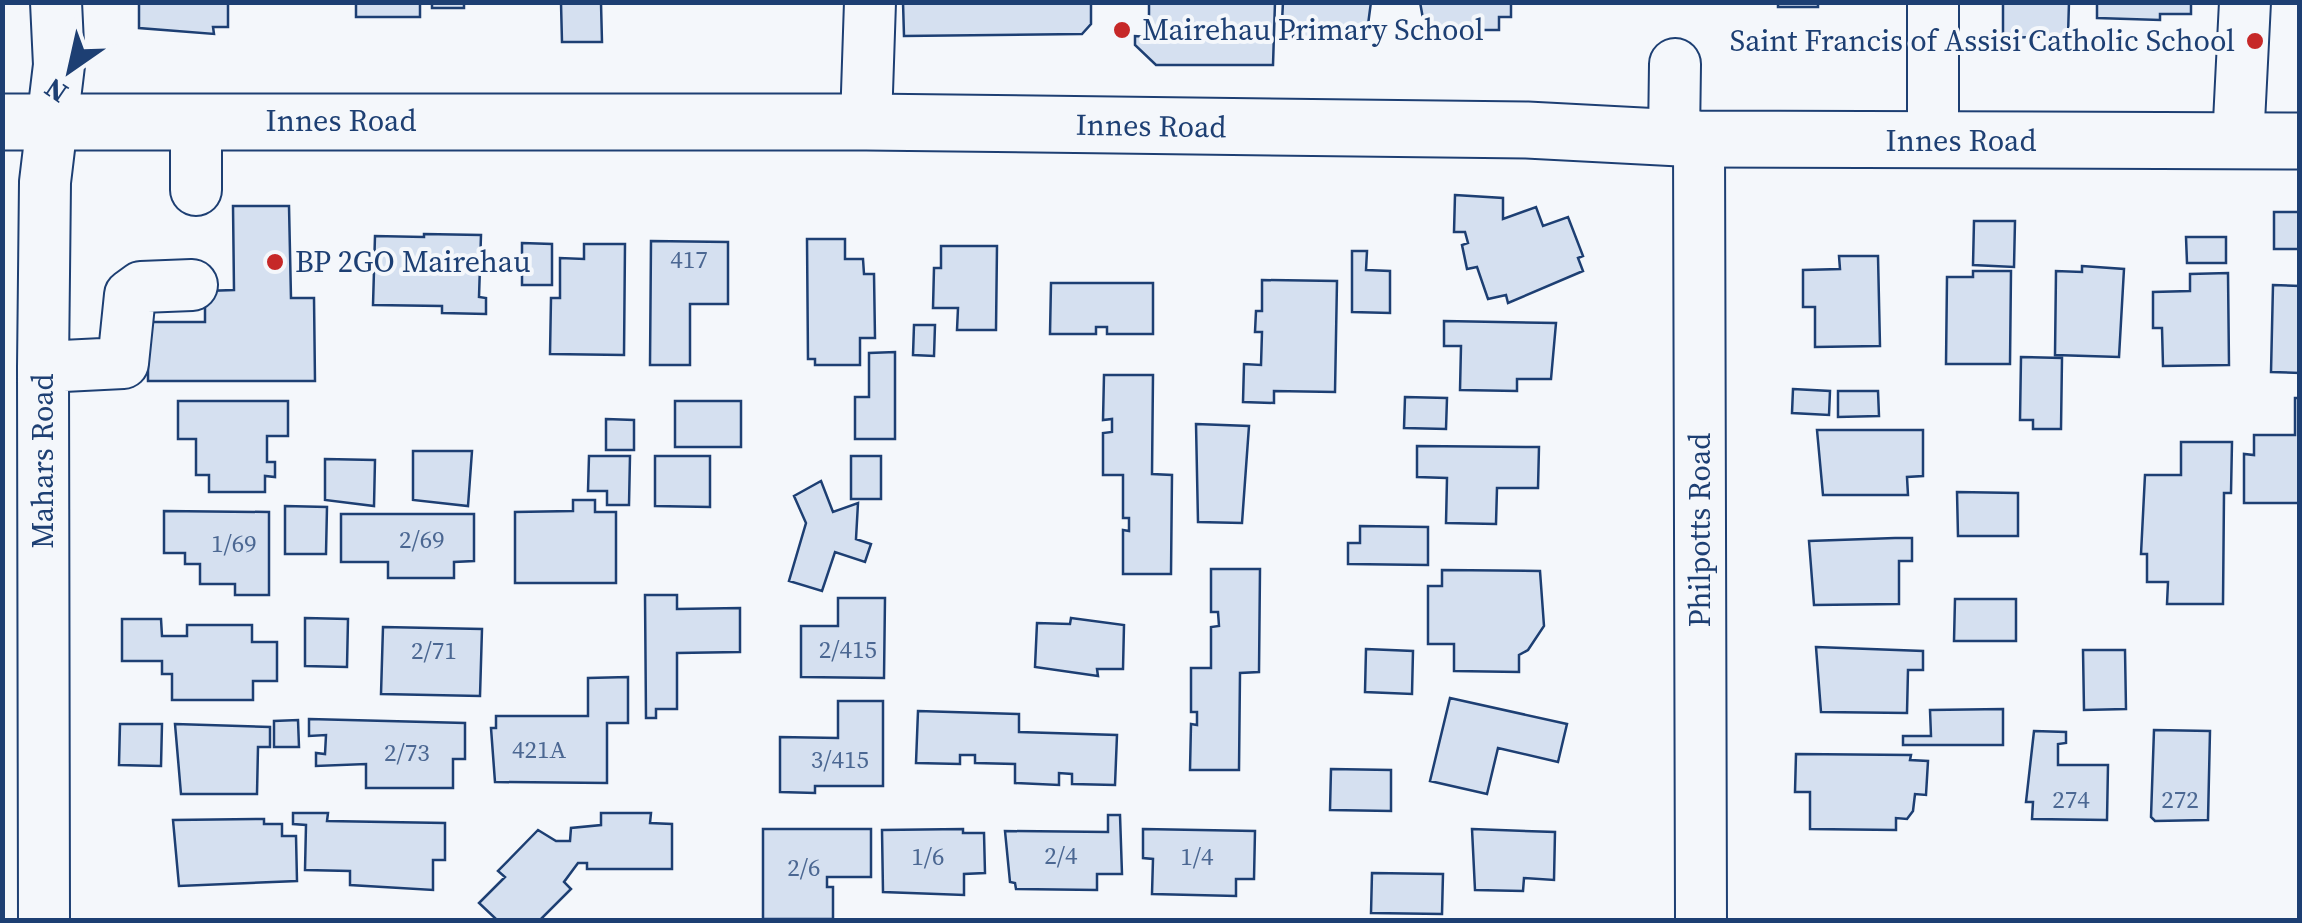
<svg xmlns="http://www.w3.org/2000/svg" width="2302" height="923" font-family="'Source Serif 4',serif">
<rect width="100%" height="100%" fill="#f4f7fb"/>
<!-- building -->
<path fill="#d5e0f0" stroke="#1d3f73" stroke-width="2.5" d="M139,2h89v25h-15l1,7 -75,-6z
M356,2h64v15h-64z
M432,2h32v6h-32z
M903,2h188v22l-9,10 -178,2z
M1149,2h126l-2,63h-117l-21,-20v-9l14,1z
M1283,2h88l-5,38 -73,-3 1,-14 -12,-1z
M1420,2h91v15h-12v13h-74z
M1778,2h40v5h-40z
M2003,2h66l-1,34 -65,2z
M2097,2h94v12h-31v6l-63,-2z
M561,3h40l1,39h-40z
M1455,195l48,3v21l33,-12 7,19 25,-9 15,39 -5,2 5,13 -75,32 -2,-8 -18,4 -11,-32 -10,2 -5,-24 6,-2 -3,-11h-11z
M233,206h56l2,92h23l1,83h-167v-59h57v-31l29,-1z
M2274,212h26v37h-26z
M1974,221h41l-1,46 -41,-2z
M424,234l57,1 -2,62 7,1v16l-44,-1v-7l-69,-1 2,-69 49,1z
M2186,237h40v26h-39z
M807,239h38v20h18l1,15h10l1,64h-15v27h-45v-6h-7z
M651,241l77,1v62h-38v61h-40z
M522,243l30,1v41h-30z
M584,244h41l-1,111 -74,-1 1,-56h9v-40l24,1z
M941,246h56l-1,84h-39l1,-22h-25l1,-40h7z
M1352,251h15l-1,19 24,1v42l-38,-1z
M1839,256h39l2,90 -65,1v-40h-12v-37l37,-1z
M2082,266l42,3 -5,88 -64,-2 1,-84 26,1z
M1973,271h38l-1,93h-64l1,-87h26z
M2228,273l1,92 -66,1 -1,-38h-9v-36l37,-1v-17z
M1262,280l75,1 -2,111 -61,-1v12l-31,-1 1,-38 17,1 1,-33h-7l1,-21h6z
M1051,283h102v51h-46v-7h-11v7h-46z
M2273,285l27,1v87l-29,-1z
M1444,321l112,2 -5,56h-34v12l-57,-1 1,-44h-17z
M914,325h21l-1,31 -21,-1z
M895,352v87h-40v-42h14v-44z
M2021,357l41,1 -1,71h-28v-9h-13z
M1104,375h49l-1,99 20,1 -1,99h-48v-44l6,1v-13h-6v-43h-20v-42l9,-1v-13l-9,1z
M1793,389l37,2 -1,24 -37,-2z
M1838,391h40l1,25 -41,1z
M1405,397l42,1 -1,31 -42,-1z
M2295,398h5v118l-1,-13h-55v-49l10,1v-20h41z
M178,401h110v35h-21v26h8v15l-10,-1v16h-56v-17h-13v-36h-18z
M675,401h66v46h-66z
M606,419l28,1v30h-28z
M1196,424l53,2 -7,97 -44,-1z
M1817,430h106v46l-16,1 1,18h-85z
M2181,442h51l-1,51h-7l-1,111h-56l1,-22h-21v-28h-6l4,-79h36z
M1417,446l122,1 -1,41h-41l-1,36 -50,-1 1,-45 -30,-1z
M413,451h59l-4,55 -55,-6z
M589,456h41l-1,49h-22v-14h-19z
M655,456h55v51l-55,-1z
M851,456h30v43h-30z
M325,459l50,1 -1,46 -49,-6z
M821,481l12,31 25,-9 -2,36 15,5 -6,18 -30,-10 -13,39 -33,-10 17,-58 -12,-27z
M1957,492l61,1v43h-60z
M573,500h22v12h21v71h-101v-71l58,-1z
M285,506l42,1 -1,47h-41z
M164,511l105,1v83h-34v-11h-35v-20h-15v-11h-21z
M341,514h133v47l-20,1v16h-66v-16h-47z
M1360,526l68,1v38l-80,-1v-21h12z
M1895,538h17v23h-13v43l-85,1 -5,-64z
M1211,569h49l-1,103 -19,1 -1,97h-49l1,-46 6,1v-13h-6v-44h20v-41l8,-1 -1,-14h-7z
M1442,570l98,1 4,55 -16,24 -9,5v17l-65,-1v-27h-26v-58h14z
M645,595h32v14l63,-1v44l-63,1v56h-21v9h-10z
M838,598h47l-1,80 -83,-1v-51h37z
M1955,599h61v42h-62z
M305,618l43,1 -1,48 -42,-1z
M1071,618l53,7 -1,44h-26l1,7 -63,-9 2,-44 33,1z
M122,619h39l1,17h25v-11h65v17h25v39h-24v19h-81v-26h-10v-13h-40z
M383,627l99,2 -2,67 -99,-2z
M1816,647l107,4v19h-15l-1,43 -86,-1z
M1366,649l47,2 -1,43 -47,-2z
M2083,650h42l1,59 -42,1z
M628,677v46h-21v60l-112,-1 -4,-54h5v-12h92v-38z
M1450,698l117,26 -9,38 -60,-14 -11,46 -57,-13z
M838,701h45v85h-68v7l-35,-1v-55l58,1z
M2003,709v36h-100v-9h28l-1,-26z
M918,711l101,3v18l98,3 -2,50 -43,-1v-10l-13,-1v12l-44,-2v-19l-40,-1v-8h-15v9l-44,-1z
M309,719l156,4v36h-12v29h-87v-24l-50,2v-13l9,1 1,-19 -17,1z
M298,720l1,27h-25v-26z
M120,724h42l-1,42 -42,-1z
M175,724l95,3v20h-12l-1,47h-76z
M2154,730l56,1 -2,89 -53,1 -4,-4z
M2034,731l32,1v11l-8,1v21h50l-1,55 -75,-1 1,-17h-7z
M1796,754l115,1 -1,5 18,1 -2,34 -11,-1 -2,17 -6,8 -11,-1v12l-86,-1v-37h-15z
M1331,769l60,1v41l-61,-1z
M293,813h35l-1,8 118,2v37h-12v30l-83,-5v-14l-45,-1 1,-45 -13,-1z
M601,813h50l-1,10 22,1v45h-85v-6h-9l-14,19 7,7 -31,31h-43l-18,-17 26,-26 -7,-6 40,-41 18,11h14l1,-13 30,-3z
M1108,815h12l2,59h-25v16l-81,-1 -1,-6 -5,-1 -5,-51 103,1z
M264,819v5h18v12h14l1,45 -118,5 -6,-66z
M763,829h108v48h-44v10h6v32h-70z
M963,829v4h21l1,40 -21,1v21l-81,-3 -1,-62z
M1143,829l112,2 -1,48h-18v17l-84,-2 1,-35 -10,-1z
M1472,829l83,3 -1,48 -30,-2 -1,13 -48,-1z
M1372,873l71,1 -1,40 -71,-1z"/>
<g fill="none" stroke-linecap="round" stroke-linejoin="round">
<!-- minor casing -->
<g stroke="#1d3f73" stroke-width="54">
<path id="minor" d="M866,122l4,-120
M1674,137l1,-73
M1699,139l2,781
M1933,141v-139
M2238,142l7,-140
M196,190v-69
M43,367l80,-4 7,-68 11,-8 51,-2
M44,920l-1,-553 2,-185 14,-117 -3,-63"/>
</g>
<!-- major casing -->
<g stroke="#1d3f73" stroke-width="59">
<path id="major" d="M2,122h864l661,8 172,9 601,2"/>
</g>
<!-- minor -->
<use href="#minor" stroke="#f4f7fb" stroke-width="50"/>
<!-- major -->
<use href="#major" stroke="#f4f7fb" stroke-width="55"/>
</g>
<!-- markers -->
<g fill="#c62828" stroke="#f4f7fb" stroke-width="4">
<circle cx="1122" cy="30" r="10"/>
<circle cx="2255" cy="41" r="10"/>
<circle cx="275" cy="262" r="10"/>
</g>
<g text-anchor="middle" stroke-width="8" stroke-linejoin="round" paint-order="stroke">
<!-- number labels -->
<g font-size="25" fill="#4b6792">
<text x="689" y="268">417</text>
<text x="422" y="548">2/69</text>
<text x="234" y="552">1/69</text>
<text x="848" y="658">2/415</text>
<text x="434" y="659">2/71</text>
<text x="539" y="758">421A</text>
<text x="407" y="761">2/73</text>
<text x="840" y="768">3/415</text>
<text x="2071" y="808">274</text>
<text x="2180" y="808">272</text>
<text x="1061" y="864">2/4</text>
<text x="928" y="865">1/6</text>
<text x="1197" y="865">1/4</text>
<text x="804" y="876">2/6</text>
</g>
<!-- poi labels -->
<g font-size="30" fill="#1d3f73" stroke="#f4f7fb" text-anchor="start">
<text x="1142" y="40">Mairehau Primary School</text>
<text x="2235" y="51" text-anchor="end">Saint Francis of Assisi Catholic School</text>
<text x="295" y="272">BP 2GO Mairehau</text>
</g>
<!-- street labels -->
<g font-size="30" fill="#1d3f73" stroke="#f4f7fb">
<text x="341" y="131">Innes Road</text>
<text transform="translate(1151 126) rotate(1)" y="10">Innes Road</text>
<text x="1961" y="151">Innes Road</text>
<text transform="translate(43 461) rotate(-90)" y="10">Mahars Road</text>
<text transform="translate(1700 530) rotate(-90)" y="10">Philpotts Road</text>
</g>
</g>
<!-- border -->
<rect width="2302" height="923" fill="none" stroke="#1d3f73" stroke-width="10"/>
<!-- north arrow -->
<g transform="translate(70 70) rotate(214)" stroke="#f4f7fb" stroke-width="8" paint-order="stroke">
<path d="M0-8L18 38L0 25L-18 38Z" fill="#1d3f73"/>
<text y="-15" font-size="28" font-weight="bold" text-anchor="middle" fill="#1d3f73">N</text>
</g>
</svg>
